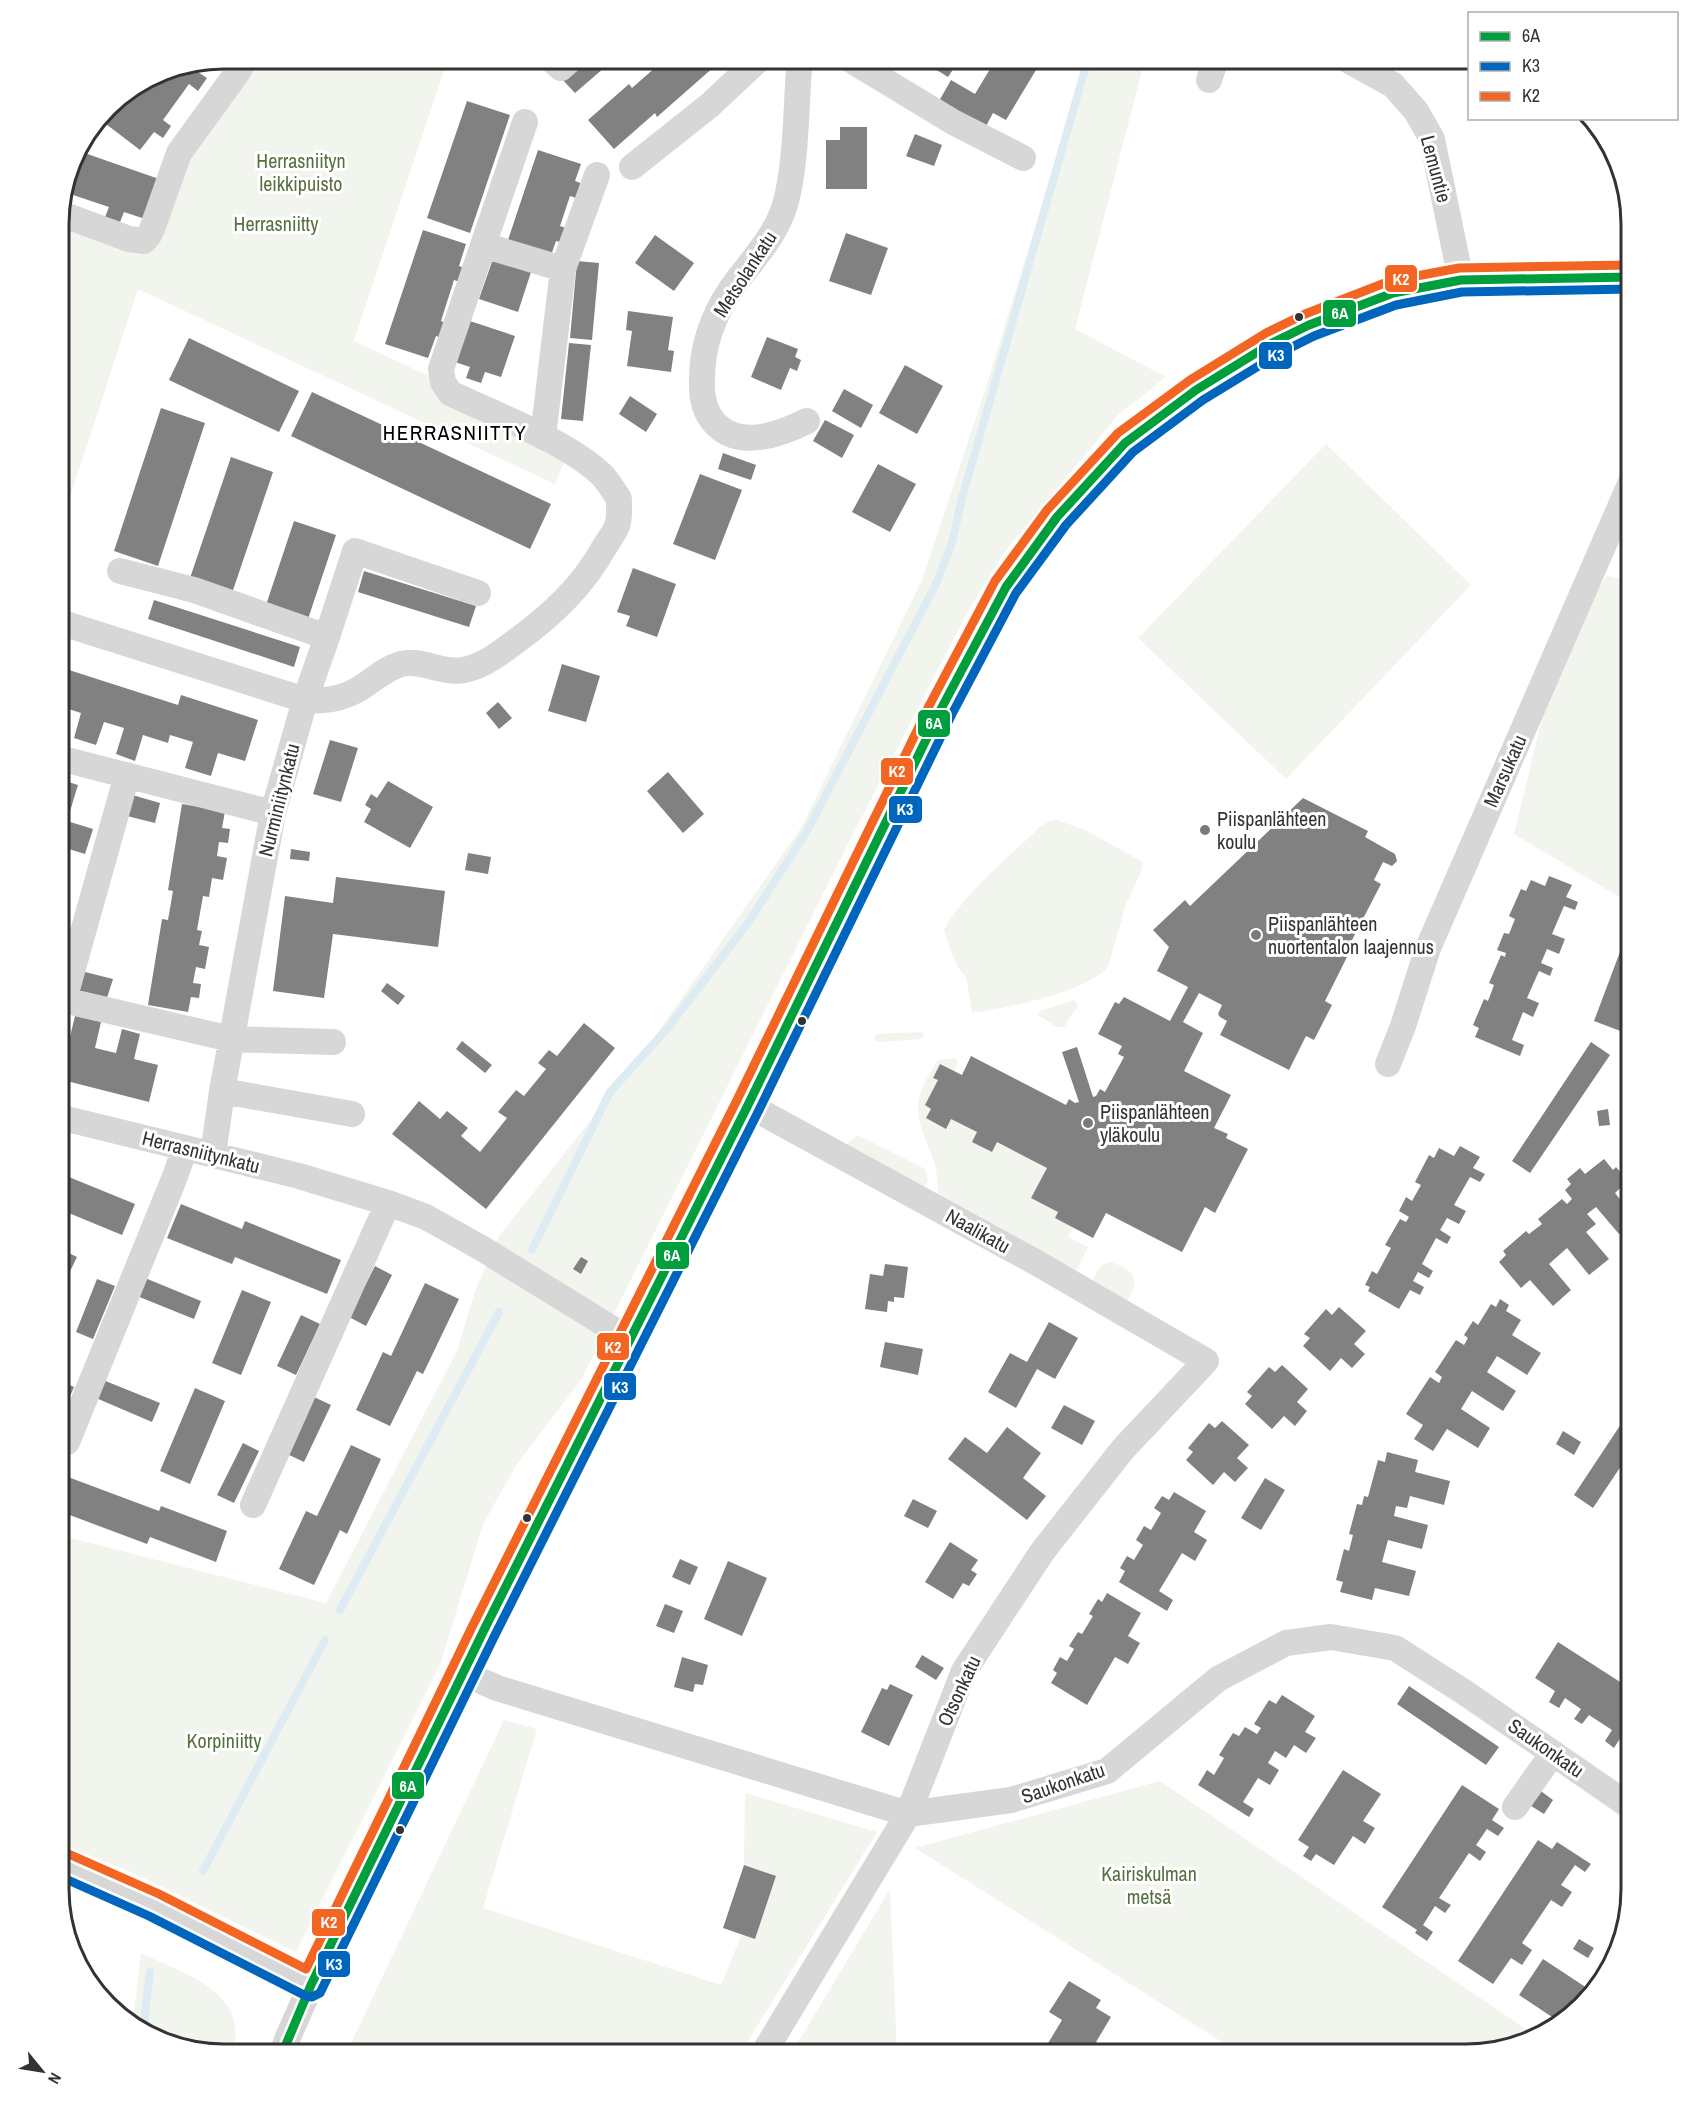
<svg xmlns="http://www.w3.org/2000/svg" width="1690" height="2113" font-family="'Archivo Narrow',sans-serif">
<rect width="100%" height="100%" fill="#fff"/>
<!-- green -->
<path fill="#f1f5ed" d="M244,59h204l-94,282 218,102 -17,41 -417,-195 -79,242v-315l93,30 40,-120z
M1087,59h58l-70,270 91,48 -48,38 -114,138 -36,58 -121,235 -266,534 -64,84 -34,60 -43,141 -144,287 -165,-80 -72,-29v-308l267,68 131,-252 18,-60 24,-55 141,-178 161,-230 122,-250 62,-188z
M1326,444l145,141 -185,194 -148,-141z
M1607,576l24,5v323l-117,-70 45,-186z
M1052,820h5l28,10 58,32 -3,12 -14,30 -18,63c-24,26 -101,41 -136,46l-6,-36 -7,-8 -7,-15 -8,-24c20,-37 67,-75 97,-104z
M1074,1000l3,3v4l-13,20h-7l-19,-12 2,-4z
M921,1032l3,2 -2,5 -43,3 -5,-2 2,-6z
M956,1058l2,3 -3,10 -15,-7 -7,14 5,2 -13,25 6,4 -4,9 19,10 5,-9 26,13 15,20 5,-10 50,26 -16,30 27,14 15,15 -5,10 20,10 -11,22 -3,2 -134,-74c-4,-9 -2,-19 -4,-28 -6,-26 -25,-49 -15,-77 3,-10 10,-20 15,-29l3,-3z
M858,1135l67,34 3,11 -4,7h-2l-74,-41 1,-4z
M1110,1262c24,7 31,17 17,39l-33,-20c1,-10 6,-16 16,-19z
M504,1720l33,9 -54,179 238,77 21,-51 13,5 21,-62 -32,-12 1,-72 132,39 -137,222h-394z
M1160,1781l373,253 -67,20h-225l-326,-206z
M890,1889l7,165h-106z
M141,1953c44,21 111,40 91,101h-8l-73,-17 -18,-15z"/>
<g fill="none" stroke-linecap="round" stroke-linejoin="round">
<!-- stream -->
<path stroke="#ddebf3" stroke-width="8" d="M532,1250l78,-158 57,-63 81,-106 59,-92 129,-247 16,-41 10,-45 126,-439
M340,1610l159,-298
M203,1871l122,-231
M143,2030l7,-58"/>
</g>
<!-- building -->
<path fill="#818181" d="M581,59h15l8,9 -29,25 -15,-16z
M665,59h58l-66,58 -2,-4 -41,36 -26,-29 41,-36 3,4z
M937,59h23l-12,18 -16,-10z
M996,59h37l-1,2 7,4 -33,55 -13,-7 -8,15 -46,-27 12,-21 24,14z
M205,62l-7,10 9,6 -9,13 -9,-7 -26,36 8,6 -8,12 -9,-6 -14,18 -34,-26 27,-35 28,-18z
M467,101l43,14 -40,118 -43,-15z
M840,127h27v62h-41v-49h14z
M915,134l27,11 -8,21 -28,-10z
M76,150l83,29 -14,40 -21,-7 -4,10 -15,-5 4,-10 -42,-14 -4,12 -2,-1z
M538,150l43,14 -6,17 8,3 -4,15 -9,-3 -10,30 9,3 -5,14 -8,-2 -6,17 -43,-15z
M423,230l43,14 -7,22 8,3 -4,14 -9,-3 -13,41 8,3 -5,15 -8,-3 -8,22 -43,-14z
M846,233l42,15 -17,47 -42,-14z
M655,235l39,28 -20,28 -39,-28z
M494,256l38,13 -14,43 -39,-13z
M577,261l22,2 -7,77 -22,-2z
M628,311l45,6 -5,33 6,1 -3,21 -44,-6 5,-35 -6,-1z
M467,320l48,16 -14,41 -16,-5 -4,11 -15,-5 4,-11 -18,-6z
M767,337l31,12 -3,8 6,3 -4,11 -7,-3 -9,22 -30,-13z
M189,338l110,53 -20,41 -110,-52z
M569,343l22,2 -8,76 -22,-2z
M905,365l38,21 -26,48 -38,-21z
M844,389l29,16 -12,23 -29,-17z
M312,392l239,112 -21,45 -239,-113z
M630,396l27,18 -11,18 -27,-18z
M161,408l44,15 -47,143 -44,-15z
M825,420l29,15 -12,23 -29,-17z
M723,453l33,12 -5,15 -33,-11z
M231,457l42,15 -43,127 -42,-15z
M878,464l38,20 -26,48 -38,-20z
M700,474l42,16 -27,70 -42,-16z
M294,521l42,14 -28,84 -42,-14z
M633,568l43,16 -19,53 -31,-11 4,-10 -13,-4z
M364,571l112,35 -7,21 -111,-35z
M154,600l146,47 -6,20 -146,-48z
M562,664l38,12 -14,46 -38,-11z
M69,670l109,35 3,-10 77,25 -13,41 -27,-8 -7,23 -26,-8 8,-26 -23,-7 -2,8 -25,-8 -8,26 -19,-7 8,-26 -20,-6 -8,23 -22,-7 7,-25 -22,-7z
M498,702l14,16 -13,11 -13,-16z
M330,740l28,8 -17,54 -28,-8z
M668,772l36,42 -21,19 -36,-42z
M59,779l19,6 -11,36 26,8 -8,25 -26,-8z
M388,781l45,26 -23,41 -46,-26 7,-13 -6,-4 6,-11 6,4z
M129,794l31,9 -5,20 -32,-8z
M1303,798l65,33 -3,6 30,17 2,7 -5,5 -9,-4 -9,18 7,4 -29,56 3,1 -30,60 7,4 -18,35 -8,-4 -17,34 -69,-35 7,-14 -7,-4 -2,-3 4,-9 -23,-12 -16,29 20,11 -19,38 47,24 -17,33 14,6 -2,4 22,11 -33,64 -10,-6 -23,45 -76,-39 -13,25 -38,-20 3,-6 -27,-14 16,-30 -50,-26 -5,10 -20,-10 5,-10 -26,-13 -5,10 -20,-11 5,-9 -6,-4 13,-25 -5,-2 7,-14 22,11 9,-19 95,49 3,-6 6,4 4,-1 -17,-50 15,-5 16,50 3,-1 4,-7 5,3 19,-35 -6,-3 4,-8 -24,-12 17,-32 4,2 5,-7 46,24 18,-34 -31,-16 12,-24 -16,-17 32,-30 5,6z
M182,804l43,7 -3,17 8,1 -2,14 -9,-1 -2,14 10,2 -4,22 -11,-2 -3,19 -6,-1 -6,34 5,1 -3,14 10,2 -4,22 -9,-2 -3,16 8,1 -2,14 -8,-1 -3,15 -40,-7 14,-86 6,1 5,-29 -5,-1z
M291,849l19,3 -1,9 -19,-2z
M468,853l23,4 -3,17 -23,-4z
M1549,876l23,9 -6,12 12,5 -3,8 -11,-4 -12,28 13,5 -6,15 -12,-5 -6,14 12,5 -3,8 -11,-5 -12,27 12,5 -6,14 -10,-5 -11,28 12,5 -4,11 -45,-19 4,-9 -6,-3 11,-26 4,2 6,-16 -5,-2 12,-28 4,2 1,-4 -9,-3 7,-17 5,1 6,-15 -6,-3 12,-27 5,2 5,-11 14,6z
M336,877l109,14 -7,56 -105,-13 -9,64 -51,-7 12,-95 48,7z
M59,923l11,4 -7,23 -4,-1z
M1629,928l2,1v106l-37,-14z
M81,971l32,8 -6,19 -32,-8z
M387,983l18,13 -7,9 -17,-14z
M75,1016l26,6 -6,26 21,5 6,-24 18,5 -6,25 24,6 -9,37 -90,-23v-41l10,3z
M584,1023l31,25 -129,161 -94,-75 27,-33 21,18 7,-8 21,17 -7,8 19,16 27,-34 -9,-6 18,-22 8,6 22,-27 -8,-6 11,-13 8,6z
M462,1041l30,24 -7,8 -29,-24z
M1591,1042l19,13 -80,118 -18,-12z
M1608,1109l2,16 -11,1 -2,-15z
M1460,1146l20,11 -7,11 12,6 -5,8 -10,-5 -16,28 12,6 -7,13 -12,-6 -7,12 11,7 -4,7 -11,-6 -14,26 11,7 -4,7 -11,-6 -5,9 11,6 -4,8 -10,-5 -11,19 -31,-18 2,-4 -5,-2 7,-14 5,3 14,-26 -6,-3 15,-26 6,3 3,-5 -10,-6 7,-14 6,4 9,-16 -6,-3 14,-27 5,3 5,-10 15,8z
M1604,1159l9,11 3,-3 12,14 -13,12 16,20v10l-12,11 -23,-27 -9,7 9,10 -10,8 23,27 -20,16 -22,-27 -18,16 22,26 -18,16 -23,-26 -9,8 -22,-26 7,-7 -3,-4 23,-20 3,3 13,-10 -4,-5 24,-20 5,5 5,-5 -7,-9 6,-6 -4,-5 13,-11 5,6z
M64,1175l71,29 -13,31 -63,-26v-27l1,1z
M181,1204l61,25 3,-8 96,39 -14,34 -92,-37 -3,7 -65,-26z
M59,1248l18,9 -18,37z
M581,1257l7,4 -7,13 -8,-5z
M885,1264l23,3 -4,31 -10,-1v5l-6,-1 -1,11 -22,-3 5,-35 13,2z
M375,1266l17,9 -26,51 -17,-9z
M145,1278l56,23 -7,18 -57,-23z
M97,1279l18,7 -22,53 -17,-7z
M425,1283l34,16 -36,75 -6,-3 -27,55 -34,-16 27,-58 8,4z
M242,1290l29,12 -30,73 -29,-12z
M1500,1299l9,6 -3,6 15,9 -9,15 29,18 -14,22 -30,-19 -10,16 29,19 -13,20 -31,-20 -11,18 29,19 -12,20 -31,-19 -14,22 -19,-12 9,-14 -17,-11 24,-37 9,6 3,-6 -7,-5 21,-32 8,5 4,-7 -4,-3 9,-14 5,4 13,-21 5,3z
M1339,1307l27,24 -12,13 11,10 -13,14 -11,-10 -11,13 -27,-25 7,-8 -6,-4 22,-25 6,6z
M301,1315l19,9 -24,51 -19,-9z
M1049,1322l29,16 -23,41 -18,-10 -21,39 -28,-16 22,-39 17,9z
M885,1342l38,7 -5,26 -38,-8z
M1282,1365l26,24 -11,13 10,9 -12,15 -11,-10 -12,13 -27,-25 7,-8 -5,-4 22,-25 6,5z
M59,1380l15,7 -15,35z
M103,1380l57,23 -8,19 -56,-24z
M195,1388l30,13 -35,83 -30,-13z
M314,1397l17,8 -27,57 -17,-8z
M1064,1405l31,16 -13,24 -31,-17z
M1631,1409v42l-38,57 -19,-13z
M1222,1421l27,24 -12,13 11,10 -13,14 -11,-10 -11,13 -27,-25 7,-8 -5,-4 21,-25 6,5z
M1007,1427l34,26 -18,25 23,18 -19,24 -79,-61 17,-22 22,16z
M1563,1431l18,11 -7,13 -18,-11z
M243,1443l16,8 -25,52 -17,-8z
M351,1445l30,14 -34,75 -7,-4 -26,55 -35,-16 27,-58 11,5z
M1387,1452l31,8 -3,12 35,9 -6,24 -34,-9 -3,12 -11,-2 -2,10 34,9 -6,24 -34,-9 -6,22 34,9 -7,25 -34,-8 -3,12 -32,-8 3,-10 -7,-2 8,-31 5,2 4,-16 -4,-1 8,-30 5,1 2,-9 4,1 10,-37 7,2z
M60,1474l99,37 2,-5 66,25 -11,31 -66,-25 -3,7 -88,-33z
M1265,1478l20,12 -24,40 -20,-12z
M1174,1492l32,19 -12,21 13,8 -12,21 -13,-8 -23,38 14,9 -6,11 -48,-29 6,-11 -5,-3 7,-12 7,4 9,-15 -7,-5 8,-14 7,4 10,-17 -7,-5 8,-12 7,4z
M913,1499l24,12 -9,17 -24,-12z
M950,1542l28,18 -7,10 6,4 -8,12 -6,-3 -10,16 -28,-17z
M680,1559l18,8 -8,18 -18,-8z
M728,1561l39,17 -25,58 -38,-17z
M1107,1593l34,20 -13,23 12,7 -12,21 -13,-7 -28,48 -36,-22 6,-10 -4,-3 7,-13 7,4 7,-12 -5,-3 9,-14 4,2 11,-18 -4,-2 9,-15 4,3z
M665,1604l18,7 -9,22 -18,-7z
M1558,1642l73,47v54l-10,-6 -7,11 -9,-7 7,-11 -23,-15 -7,9 -8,-5 7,-10 -16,-11 -6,10 -10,-6 6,-11 -20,-13z
M922,1655l22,13 -8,12 -21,-13z
M682,1657l26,8 -5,20 -8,-1 -2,8 -19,-5z
M890,1684l23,11 -24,51 -28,-14 21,-44 5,2z
M1409,1686l90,61 -13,18 -89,-61z
M1282,1695l33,21 -10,16 11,6 -10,15 -12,-8 -8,13 -11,-7 -7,12 11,7 -9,15 -12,-7 -15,24 11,7 -5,8 -51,-32 9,-15 7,5 10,-17 -5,-3 14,-22 6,3 6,-9 12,7 4,-6 -7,-4 15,-24 7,4z
M1343,1770l38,24 -18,27 12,7 -10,16 -12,-8 -19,29 -18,-11 -5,7 -8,-5 6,-9 -11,-7z
M1462,1785l37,24 -7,11 12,8 -6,8 -11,-7 -11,16 10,7 -6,9 -11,-8 -30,45 12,7 -6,8 -10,-7 -12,19 10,7 -6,9 -12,-8 2,-3 -35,-23z
M1538,1789l15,11 -9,14 -16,-10z
M1538,1840l14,9 5,-7 34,22 -6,8 -10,-7 -14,20 11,7 -10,15 -11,-7 -29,43 10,7 -10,15 -11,-7 -18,26 -35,-23z
M744,1865l32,11 -21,63 -32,-11z
M1579,1939l15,9 -6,10 -15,-9z
M1543,1959l47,31 -29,33 -42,-28z
M1069,1981l32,19 -5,8 15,9 -15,25 11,7 -3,5h-57l4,-6 -4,-3 15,-25 -13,-8z"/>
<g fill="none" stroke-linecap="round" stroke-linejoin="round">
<!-- minor -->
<path stroke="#d7d7d7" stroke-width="26" d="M551,59l10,9 10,-9
M797,59l2,10c-3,41 -3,98 -14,136 -10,33 -35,57 -54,84 -18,27 -29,58 -29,90 -1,19 3,37 18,49 25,20 63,5 87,-7
M849,59l104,63 70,36
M1346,59l47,26 23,26 16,28 29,141
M1209,80l7,-21
M632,167l78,-62 49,-46
M59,213l70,26 15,2 5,-6 3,-6 27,-76 58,-80 4,-7 -1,-7
M483,245l80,24
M543,437l20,-168 34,-94
M120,571l74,19 133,47 -22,63c22,2 42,-2 60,-15 12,-8 22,-17 36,-21 20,-6 44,12 67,5 18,-5 32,-16 47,-27 37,-27 68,-56 90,-96 4,-6 9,-13 12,-20 3,-8 2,-19 2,-27 -5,-8 -10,-16 -16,-23 -35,-34 -107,-61 -153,-83l-7,-11 -2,-13 84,-247
M59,622l246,78 -32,113 -51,278 -9,64
M327,637l28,-86 123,42
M59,758l214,55
M59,999l172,40 102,3
M64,1000l63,-225
M1388,1064l15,-38 25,-78 203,-466
M222,1091l130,23
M748,1105l289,158 169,98 -83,88 -81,103 -78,119 -56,143 -145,240
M59,1117l240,59 89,27 38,14 57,32 146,90
M67,1442l107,-263 11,-31
M253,1505l135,-302
M463,1673l34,15 411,126 103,-14 96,-29 111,-92 68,-36 45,-6 64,11 69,44 167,115
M1515,1807l38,-54
M59,1863l95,42 157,80
M282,2054l6,-17 23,-52 172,-353 265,-527 193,-396 65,-122 51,-70 68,-74 71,-53 76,-47 37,-18 84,-32 68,-13 170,-3"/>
<!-- bus-1 casing -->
<g stroke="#fff" stroke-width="14">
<path id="bus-1" d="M282,2054l29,-69 172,-353 265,-527 193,-396 65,-122 51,-70 68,-74 71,-53 76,-47 37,-18 84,-32 68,-13 170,-3"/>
</g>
<!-- bus-2 casing -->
<g stroke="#fff" stroke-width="14">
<path id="bus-2" d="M59,1876l90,40 157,80 6,1 8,-4 174,-356 265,-527 193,-396 64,-121 50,-68 67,-73 70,-52 75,-46 36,-18 82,-31 66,-13 169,-3"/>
</g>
<!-- bus-3 casing -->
<g stroke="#fff" stroke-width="14">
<path id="bus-3" d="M64,1852l95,42 147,75 166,-342 265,-527 193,-396 65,-123 52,-71 71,-77 72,-53 76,-47 39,-19 85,-33 69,-13 172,-3"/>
</g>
<!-- bus-1 -->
<use href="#bus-1" stroke="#009e3d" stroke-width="9"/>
<!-- bus-2 -->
<use href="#bus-2" stroke="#0065bd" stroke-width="9"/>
<!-- bus-3 -->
<use href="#bus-3" stroke="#f26522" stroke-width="9"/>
</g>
<!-- markers -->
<g fill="#333" stroke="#fff" stroke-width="2">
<circle cx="1299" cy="317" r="5"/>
<circle cx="802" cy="1021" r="5"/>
<circle cx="527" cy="1518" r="5"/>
<circle cx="400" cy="1830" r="5"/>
</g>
<g fill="#7a7a7a" stroke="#fff" stroke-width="2">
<circle cx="1205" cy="830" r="6"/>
<circle cx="1256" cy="935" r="6"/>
<circle cx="1088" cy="1123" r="6"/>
</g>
<g text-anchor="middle" stroke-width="6" stroke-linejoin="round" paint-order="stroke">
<!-- park labels -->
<g font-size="20" fill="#56703f" stroke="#fff">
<text x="301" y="168">Herrasniityn<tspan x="301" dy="23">leikkipuisto</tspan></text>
<text x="276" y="231">Herrasniitty</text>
<text x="224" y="1748">Korpiniitty</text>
<text x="1149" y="1881">Kairiskulman<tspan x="1149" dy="23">metsä</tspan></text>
</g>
<!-- street labels -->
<g font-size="20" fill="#333" stroke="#fff">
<text transform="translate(1436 169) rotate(75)" y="7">Lemuntie</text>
<text transform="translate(745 274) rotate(-57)" y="7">Metsolankatu</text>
<text transform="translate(1505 771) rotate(-66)" y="7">Marsukatu</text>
<text transform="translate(279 800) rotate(-76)" y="7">Nurminiitynkatu</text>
<text transform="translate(201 1152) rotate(14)" y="7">Herrasniitynkatu</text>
<text transform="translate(978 1231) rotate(29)" y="7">Naalikatu</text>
<text transform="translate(959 1691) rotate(-65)" y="7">Otsonkatu</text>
<text transform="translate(1546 1748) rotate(35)" y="7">Saukonkatu</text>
<text transform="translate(1063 1783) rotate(-19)" y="7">Saukonkatu</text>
</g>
<!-- poi labels -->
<g font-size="20" fill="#333" stroke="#fff" text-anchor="start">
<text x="1217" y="826">Piispanlähteen<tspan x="1217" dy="23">koulu</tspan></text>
<text x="1268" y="931">Piispanlähteen<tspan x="1268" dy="23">nuortentalon laajennus</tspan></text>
<text x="1100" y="1119">Piispanlähteen<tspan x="1100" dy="23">yläkoulu</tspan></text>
</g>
<!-- neighbourhood labels -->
<g font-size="21" letter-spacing="1.5" fill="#000" stroke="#fff">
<text x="455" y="440">HERRASNIITTY</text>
</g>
</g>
<!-- crop -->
<path d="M0 0H1690V2113H0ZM224 69H1466A155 155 0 0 1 1621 224V1889A155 155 0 0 1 1466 2044H224A155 155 0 0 1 69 1889V224A155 155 0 0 1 224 69Z" fill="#fff" fill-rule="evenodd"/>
<path fill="none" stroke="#333" stroke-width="3" d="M224 69H1466A155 155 0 0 1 1621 224V1889A155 155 0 0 1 1466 2044H224A155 155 0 0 1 69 1889V224A155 155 0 0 1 224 69Z"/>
<g stroke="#fff" stroke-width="2">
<rect x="1384" y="264" width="34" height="29" rx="6" fill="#f26522"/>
<rect x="1322" y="299" width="35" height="29" rx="6" fill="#009e3d"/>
<rect x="1258" y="341" width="35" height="29" rx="6" fill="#0065bd"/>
<rect x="917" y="709" width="34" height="29" rx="6" fill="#009e3d"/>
<rect x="880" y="757" width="34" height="29" rx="6" fill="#f26522"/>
<rect x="888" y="795" width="35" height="29" rx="6" fill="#0065bd"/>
<rect x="655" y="1241" width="35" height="29" rx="6" fill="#009e3d"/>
<rect x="596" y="1332" width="34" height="29" rx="6" fill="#f26522"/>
<rect x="603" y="1372" width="34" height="29" rx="6" fill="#0065bd"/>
<rect x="391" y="1771" width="34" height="29" rx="6" fill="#009e3d"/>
<rect x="311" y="1908" width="35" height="29" rx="6" fill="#f26522"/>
<rect x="317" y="1950" width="34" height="28" rx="6" fill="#0065bd"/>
</g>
<g font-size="16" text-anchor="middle" font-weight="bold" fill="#fff">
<text x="1401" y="285">K2</text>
<text x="1340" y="319">6A</text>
<text x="1276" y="361">K3</text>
<text x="934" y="729">6A</text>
<text x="897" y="777">K2</text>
<text x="905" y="815">K3</text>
<text x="672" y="1261">6A</text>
<text x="613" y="1353">K2</text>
<text x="620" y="1393">K3</text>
<text x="408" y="1792">6A</text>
<text x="329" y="1928">K2</text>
<text x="334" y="1970">K3</text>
</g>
<!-- legend -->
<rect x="1468" y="12" width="210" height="108" fill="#ffffff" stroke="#adadad" stroke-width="1.5"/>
<rect x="1480" y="32" width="30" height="9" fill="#009e3d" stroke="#adadad" stroke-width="1.5"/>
<text x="1522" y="42" font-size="18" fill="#333333">6A</text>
<rect x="1480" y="62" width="30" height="9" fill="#0065bd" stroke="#adadad" stroke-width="1.5"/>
<text x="1522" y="72" font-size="18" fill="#333333">K3</text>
<rect x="1480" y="92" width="30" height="9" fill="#f26522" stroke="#adadad" stroke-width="1.5"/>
<text x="1522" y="102" font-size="18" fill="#333333">K2</text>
<!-- north arrow -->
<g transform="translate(42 2071) rotate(120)" stroke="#ffffff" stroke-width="4.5" paint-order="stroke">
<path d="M0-4.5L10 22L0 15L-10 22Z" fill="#333333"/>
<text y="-9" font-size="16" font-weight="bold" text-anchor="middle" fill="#333333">N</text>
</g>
</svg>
